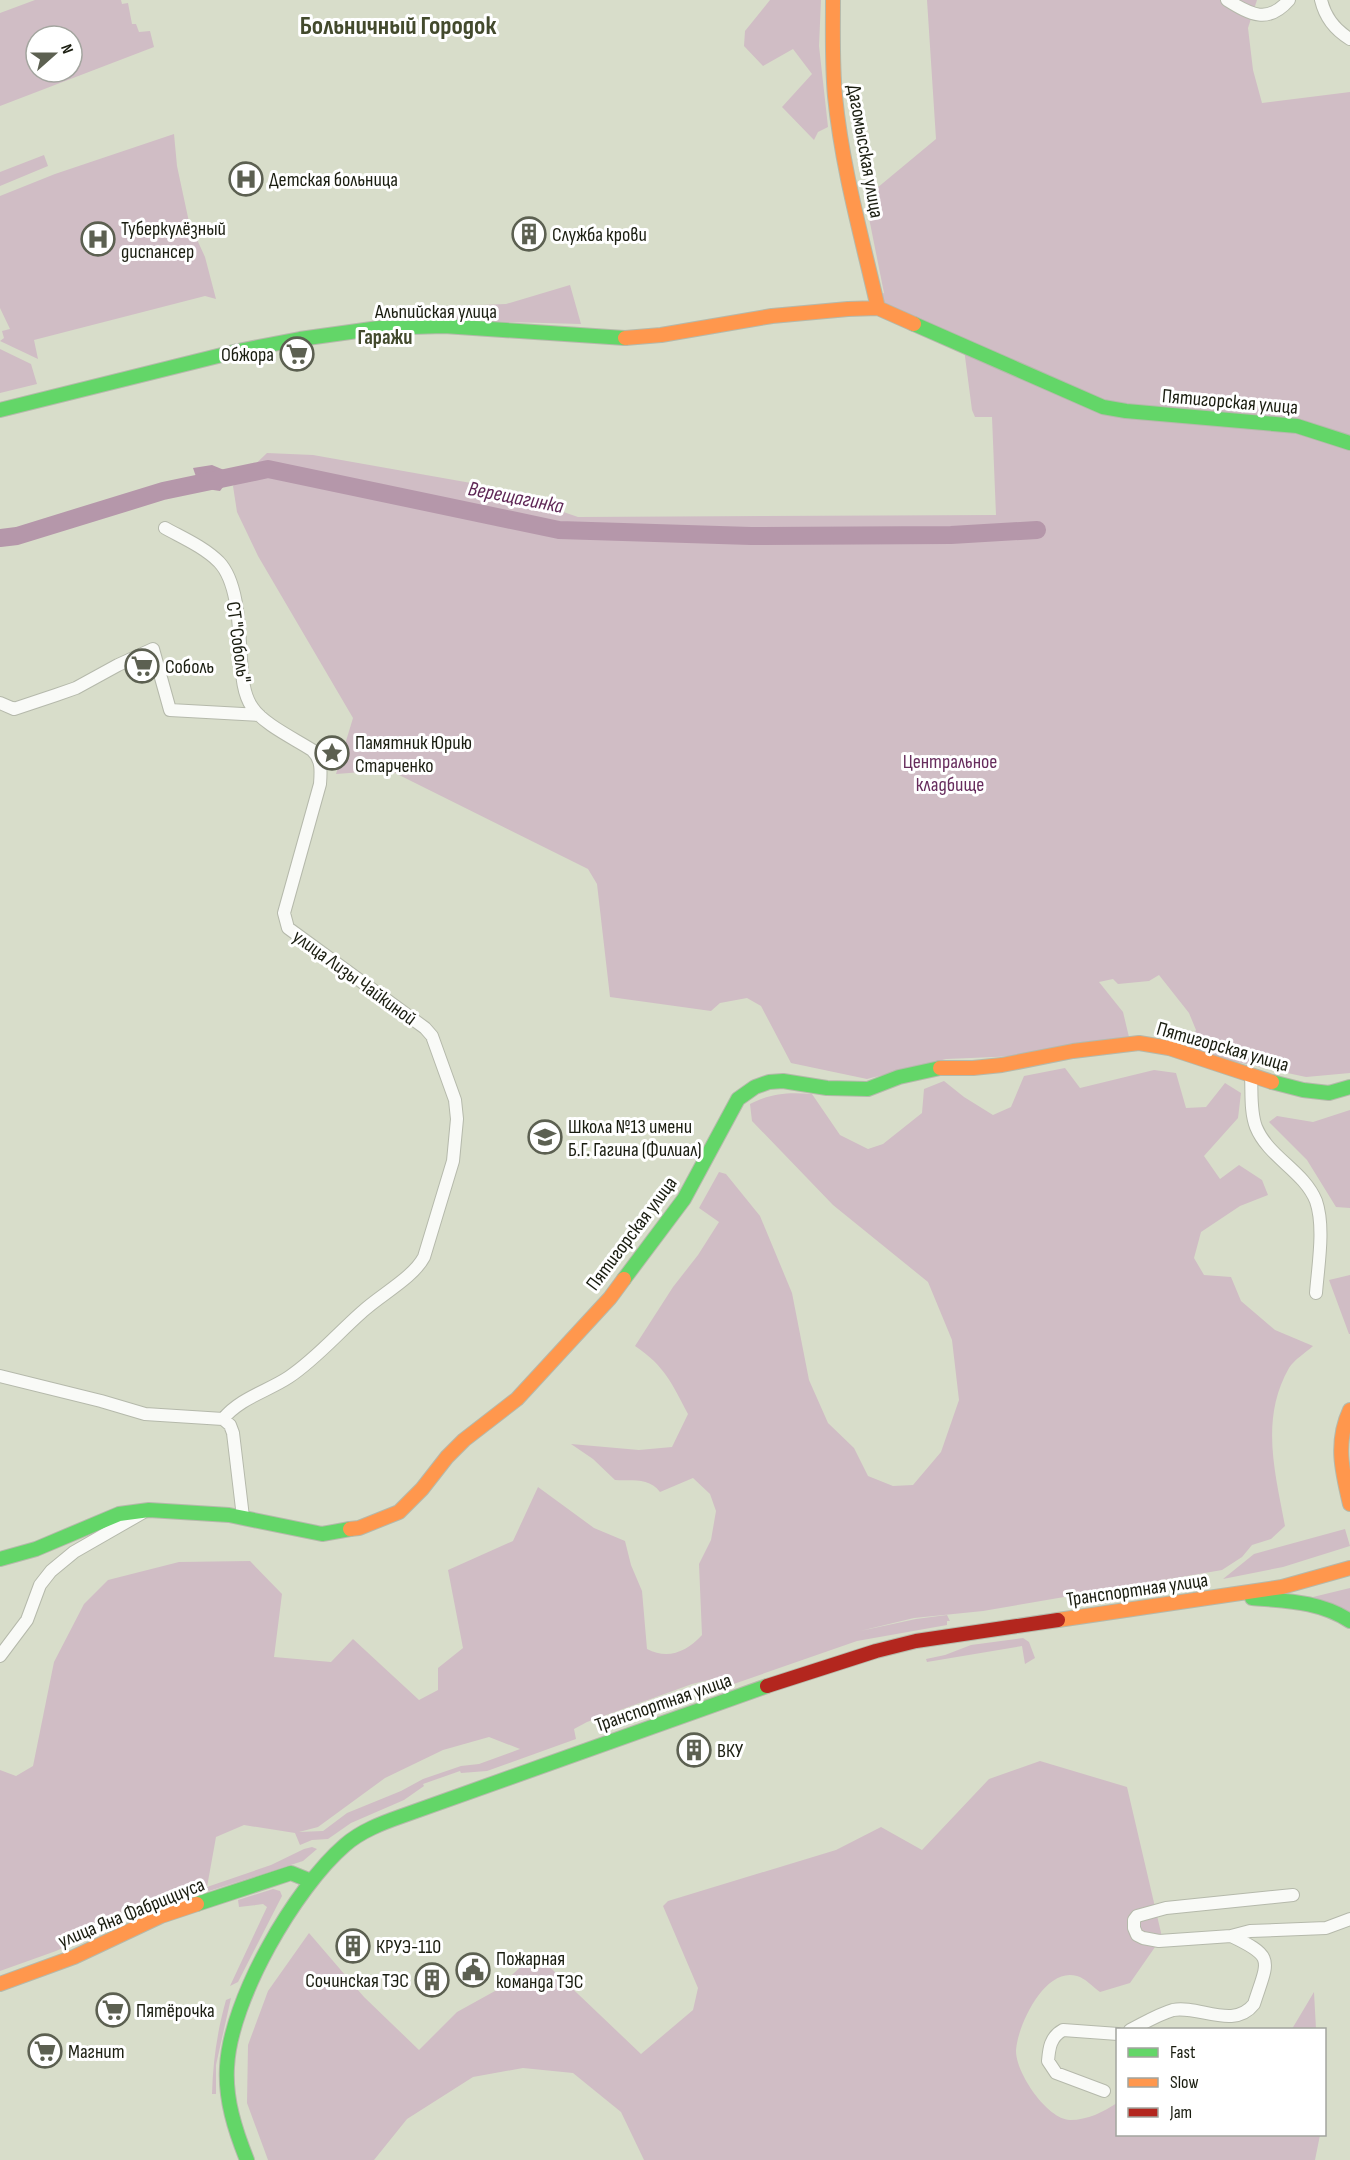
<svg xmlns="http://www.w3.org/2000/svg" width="1350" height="2160" font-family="'Sofia Sans Condensed',sans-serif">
<rect width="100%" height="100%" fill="#d8ddca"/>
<!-- green -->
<path fill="#d0bdc5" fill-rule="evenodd" d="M35,0h86l1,4 6,-1 4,21h4l3,8 11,-1 4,16 -154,59v-93zM36,36h36v36h-36z
M770,0h51l-2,46 9,81 -10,5 -4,8 -32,-33 30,-33 -19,-25 -30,17 -19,-20 1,-15z
M927,0h330l-9,28 5,42 9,33 88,-11v981l-44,4 -92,-20 -25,-10 7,-17 -7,-17 -30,-38 -10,6 -31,3 -5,-5 -14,3 24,30 6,25 -108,19 -75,3 -79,20 -76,-16 -30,-57 -14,-8 -27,5 -9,8 -101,-14 -13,-113 -9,-15 -199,-99 -53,4 17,-56 -95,-162 -21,-44 -4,-26 34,-33 46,2 175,31 90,31 418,-2 -4,-98h-17l-3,-7 -8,-61 -94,-51 14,-5 -19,-95 71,-59z
M174,134l3,32 12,56 16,35 11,42 -11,-3 -171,44 4,19 -38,-18 4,-3 -2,-7 8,-2 -10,-21v-112l55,-22z
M44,155l4,11 -48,20v-14z
M570,285l11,39 -141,-4 -12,-13 78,-3z
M0,349l31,15 6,20 -37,9z
M1065,1068l15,20 74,-18 22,3 10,35 20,-1 19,-24 16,10 -3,25 -34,38 16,23 19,-14 23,15 6,15 -28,11 -39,26 -7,26 10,17 27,2 10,24 34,29 38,16c-8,7 -19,14 -24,22 -29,51 -14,104 -4,158l-14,13 -19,6 -10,12 -20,13 -239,41 -69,7 -54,13 56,-12 31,-4 3,6h-3v4l-90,16 -132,46 -10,-5 6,-2 -1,-3 -28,7 -105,38 -13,7 2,10 -89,32 -26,2 -1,-2 -37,13 1,2 -20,14 -53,23 -23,16 -16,1 -12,5 -5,-12 -51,-8 -28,12 -9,50 64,-22 33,-16 8,-2 5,2 -14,12 -94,30 -2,-3 -1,3 -71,24 -79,36 -56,20v-201l16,6 17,-10 21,-104 30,-58 24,-24 71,-18 71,-1 32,33 -8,63 57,5 22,-23 66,61 19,-10v-22l25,-20 -15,-78 65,-29 25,-54 56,41 31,13 6,24 11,26 5,58c21,11 39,3 55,-14l-3,-71 12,-24 5,-29 -6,-17 -17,-16 -33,14c-11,-15 -28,-11 -45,-12l-22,-21 -22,-15 68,6 33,-3 16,-33c-16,-30 -23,-48 -53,-68l38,-59 25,-32 21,-33 -20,-14 20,-36 7,2 34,42 32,77 17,87 19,43 26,25 14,28 25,10 20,-1 28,-33 18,-52 -7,-60 -24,-58 -95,-77 -81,-84 -2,-17c21,-11 39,-12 62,-10l28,41 28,14 15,-5 39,-31 2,-24 20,-8 20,16 29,18 18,-8 13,-31zM489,1737l31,12 -41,15 -18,2 -38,13 -22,12 -54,22 -24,18 -24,1 19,-5 67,-49 58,-28z
M1350,1110v98l-14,-1 -29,-47 -38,-38 8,-6 36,6z
M1350,1275v59h-1l-20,-54z
M1345,1529l5,17 -67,21 -60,12 31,-25z
M1350,1588v28l-37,-19z
M1023,1638l6,4 6,16 -10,6 -3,-18 -95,16 -1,-3 19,-4 26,-10z
M1040,1761l87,26 35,150 -32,46 -30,9c-7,-5 -15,-14 -23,-16 -32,-10 -60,50 -61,75 0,22 31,68 54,69 18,0 33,-8 47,-17l1,31 202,1 -5,25h-671l-23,-48 -48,-39 -50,-5 -50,9 -66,42 -33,41h-106l-21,-57 1,-58 20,-54 41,-58 55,64 55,53 38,-38 38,-21 40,-38 106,101 52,-44 5,-22 -35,-82 5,-5 168,-51 45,-23 41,23 67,-71z
M273,1889l7,2 2,5 -44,86 -8,4 37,-79 -4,-3 -24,3 -1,-7z
M1314,1992l2,37h-24z
M231,1998l-15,67v29h-4c1,-33 5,-62 14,-94z"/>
<!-- water -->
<path fill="#b597aa" d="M212,465l12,5 2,13 -6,8 -20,-3 -7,-20z"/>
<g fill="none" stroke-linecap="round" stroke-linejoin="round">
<!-- river -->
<path stroke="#b597aa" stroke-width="18" d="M0,538l17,-2 146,-45 105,-22 291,61 192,6 200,-1 86,-5"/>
<!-- street casing -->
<g stroke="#b5b9ab" stroke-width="14">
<path id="street" d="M1227,0c24,15 41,24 62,0
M1321,0c4,17 14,30 29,39
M165,528c18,10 39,19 54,34 20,21 20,69 22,97 1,16 2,35 11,48 11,17 43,32 60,43 10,9 9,21 8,34l-36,129 4,15 137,100 7,8 23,64 2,19 -4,42 -29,96c-11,21 -44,38 -62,55 -24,21 -46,47 -73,65 -21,14 -49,21 -66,42
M0,703l14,6 42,-14 20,-7 42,-23 35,-16 17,61 89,5
M1251,1076c1,16 -1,35 5,51 12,30 48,44 60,74 9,26 2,65 0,92
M0,1376l101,25 44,13 78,5 7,6 3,8 10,84
M0,1656l27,-36 13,-35 11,-14 23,-19 68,-39
M1293,1895l-127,13 -29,8 -3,4v8l3,7 6,3 16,3 72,-5 19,-5 76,-3 24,-9
M1130,2030c14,-7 29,-16 43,-20 26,-5 61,20 81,-6 14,-44 22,-47 -23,-68
M1104,2091l-48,-18 -8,-12c1,-12 2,-24 15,-31l55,4"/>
</g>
<!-- fast casing -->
<g stroke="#b5b9ab" stroke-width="16">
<path id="fast" d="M914,324l189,83 23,4 171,15 53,17
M0,410l238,-59 62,-12 79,-11 65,-2 181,12
M1272,1082l31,8 26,3 21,-6
M624,1279l60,-80 54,-100 17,-12 14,-5 14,-1 44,7 41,1 31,-12 41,-9
M0,1559l36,-10 83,-35 30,-4 80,5 93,19 28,-5
M1252,1598c34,3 68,3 98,23
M197,1904l94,-31 20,8
M247,2160c-12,-30 -22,-61 -20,-93 3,-67 68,-179 118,-222 16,-14 37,-22 57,-29l365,-130"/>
</g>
<!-- slow casing -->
<g stroke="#b5b9ab" stroke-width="16">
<path id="slow" d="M833,0c0,32 -1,64 2,96 7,72 27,142 43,212
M625,338l36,-3 111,-19 76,-7 30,-1 36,16
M940,1068h33l29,-3 71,-14 66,-8 30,5 103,34
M1350,1410c-15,32 -8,61 0,94
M350,1529l9,-1 40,-16 23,-23 25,-32 17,-17 53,-41 93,-101 14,-19
M1058,1620l224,-33 68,-19
M0,1984l74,-27 87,-41 36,-12"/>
</g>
<!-- jam casing -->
<g stroke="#b5b9ab" stroke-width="16">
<path id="jam" d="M767,1686l109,-35 40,-10 142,-21"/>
</g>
<!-- street -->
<use href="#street" stroke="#f9faf7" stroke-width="12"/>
<!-- fast -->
<use href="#fast" stroke="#63d668" stroke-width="14"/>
<!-- slow -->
<use href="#slow" stroke="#ff974d" stroke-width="14"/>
<!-- jam -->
<use href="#jam" stroke="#b3261e" stroke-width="14"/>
</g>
<!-- icons -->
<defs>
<g id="hospital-ring" transform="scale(1.725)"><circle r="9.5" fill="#fff" stroke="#5c6051" stroke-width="1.5"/><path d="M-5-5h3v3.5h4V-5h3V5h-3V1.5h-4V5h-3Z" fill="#5c6051"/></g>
<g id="building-ring" transform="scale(1.725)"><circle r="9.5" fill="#fff" stroke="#5c6051" stroke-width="1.5"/><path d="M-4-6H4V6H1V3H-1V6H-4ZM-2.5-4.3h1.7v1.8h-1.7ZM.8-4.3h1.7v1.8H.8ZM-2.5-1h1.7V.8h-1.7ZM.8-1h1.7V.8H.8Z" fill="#5c6051"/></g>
<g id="supermarket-ring" transform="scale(1.725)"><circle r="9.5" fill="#fff" stroke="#5c6051" stroke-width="1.5"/><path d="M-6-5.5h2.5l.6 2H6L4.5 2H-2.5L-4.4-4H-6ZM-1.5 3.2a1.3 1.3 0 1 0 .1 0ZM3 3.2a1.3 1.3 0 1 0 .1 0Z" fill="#5c6051"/></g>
<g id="sight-ring" transform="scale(1.725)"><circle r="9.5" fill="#fff" stroke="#5c6051" stroke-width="1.5"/><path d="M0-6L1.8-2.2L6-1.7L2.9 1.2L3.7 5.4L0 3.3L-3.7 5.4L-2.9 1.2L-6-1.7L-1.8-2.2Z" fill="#5c6051"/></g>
<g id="school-ring" transform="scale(1.725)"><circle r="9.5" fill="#fff" stroke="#5c6051" stroke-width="1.5"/><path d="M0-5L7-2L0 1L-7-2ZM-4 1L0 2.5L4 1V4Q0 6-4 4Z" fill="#5c6051"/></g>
<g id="civic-ring" transform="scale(1.725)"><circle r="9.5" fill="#fff" stroke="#5c6051" stroke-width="1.5"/><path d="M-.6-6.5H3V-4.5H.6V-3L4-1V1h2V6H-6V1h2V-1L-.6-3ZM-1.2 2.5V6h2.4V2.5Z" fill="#5c6051"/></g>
</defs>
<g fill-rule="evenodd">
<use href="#hospital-ring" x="246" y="179"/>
<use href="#building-ring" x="529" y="234"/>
<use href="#hospital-ring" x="98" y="239"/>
<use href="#supermarket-ring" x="297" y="354"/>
<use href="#supermarket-ring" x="142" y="666"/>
<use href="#sight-ring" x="332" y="753"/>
<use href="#school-ring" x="545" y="1137"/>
<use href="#building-ring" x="694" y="1750"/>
<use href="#building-ring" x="353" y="1946"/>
<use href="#civic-ring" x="473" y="1970"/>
<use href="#building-ring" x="432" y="1980"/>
<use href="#supermarket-ring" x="113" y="2010"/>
<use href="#supermarket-ring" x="45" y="2051"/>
</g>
<g text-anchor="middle" stroke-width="6" stroke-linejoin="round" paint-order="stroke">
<!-- street labels -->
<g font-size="20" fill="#1a1d10" stroke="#fff">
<text transform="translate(866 151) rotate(80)" y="7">Дагомысская улица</text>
<text x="436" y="318">Альпийская улица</text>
<text transform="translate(1230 401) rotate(5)" y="7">Пятигорская улица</text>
<text transform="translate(239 642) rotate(82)" y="7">СТ "Соболь"</text>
<text transform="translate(355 977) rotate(36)" y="7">улица Лизы Чайкиной</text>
<text transform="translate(1223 1046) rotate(16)" y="7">Пятигорская улица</text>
<text transform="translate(631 1233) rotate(-53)" y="7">Пятигорская улица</text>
<text transform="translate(1137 1589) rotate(-8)" y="7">Транспортная улица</text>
<text transform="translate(663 1702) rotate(-19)" y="7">Транспортная улица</text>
<text transform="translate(131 1912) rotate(-22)" y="7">улица Яна Фабрициуса</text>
</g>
<!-- poi labels -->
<g font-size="20" fill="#1a1d10" stroke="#fff" text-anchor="start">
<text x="269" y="186">Детская больница</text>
<text x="121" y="235">Туберкулёзный<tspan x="121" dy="23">диспансер</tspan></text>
<text x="552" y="241">Служба крови</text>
<text x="274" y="361" text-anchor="end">Обжора</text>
<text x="165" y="673">Соболь</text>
<text x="355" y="749">Памятник Юрию<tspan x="355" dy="23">Старченко</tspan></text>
<text x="568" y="1133">Школа №13 имени<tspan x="568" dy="23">Б.Г. Гагина (Филиал)</tspan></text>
<text x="717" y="1757">ВКУ</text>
<text x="376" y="1953">КРУЭ-110</text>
<text x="496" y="1965">Пожарная<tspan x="496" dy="23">команда ТЭС</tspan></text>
<text x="409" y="1987" text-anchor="end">Сочинская ТЭС</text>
<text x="136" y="2017">Пятёрочка</text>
<text x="68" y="2058">Магнит</text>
</g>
<!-- park labels -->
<g font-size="20" fill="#672d5d" stroke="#fff">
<text x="950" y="768">Центральное<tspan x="950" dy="23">кладбище</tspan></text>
</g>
<!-- neighbourhood labels -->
<g font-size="21" font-weight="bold" fill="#434a2d" stroke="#fff">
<text x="385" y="344">Гаражи</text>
</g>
<!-- water labels -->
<g font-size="21" font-style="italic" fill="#5f2756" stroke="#fff">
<text transform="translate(516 497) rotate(11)" y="7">Верещагинка</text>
</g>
<!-- district labels -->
<g font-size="26" font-weight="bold" fill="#434a2d" stroke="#fff">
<text x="398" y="34">Больничный Городок</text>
</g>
</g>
<!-- legend -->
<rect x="1116" y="2028" width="210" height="108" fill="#ffffff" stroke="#a3a59f" stroke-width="1.5"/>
<rect x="1128" y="2048" width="30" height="9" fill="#63d668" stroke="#a3a59f" stroke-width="1.5"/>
<text x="1170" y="2058" font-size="18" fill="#1a1d10">Fast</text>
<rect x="1128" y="2078" width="30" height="9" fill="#ff974d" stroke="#a3a59f" stroke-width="1.5"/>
<text x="1170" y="2088" font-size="18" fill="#1a1d10">Slow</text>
<rect x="1128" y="2108" width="30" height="9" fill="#b3261e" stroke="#a3a59f" stroke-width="1.5"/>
<text x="1170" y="2118" font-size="18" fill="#1a1d10">Jam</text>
<!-- north arrow -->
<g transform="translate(54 54) rotate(69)"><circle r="28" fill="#ffffff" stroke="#a3a59f" stroke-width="1.5"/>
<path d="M0-4.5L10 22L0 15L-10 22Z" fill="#5c6051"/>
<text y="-9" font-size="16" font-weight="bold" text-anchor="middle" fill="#1a1d10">N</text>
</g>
</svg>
